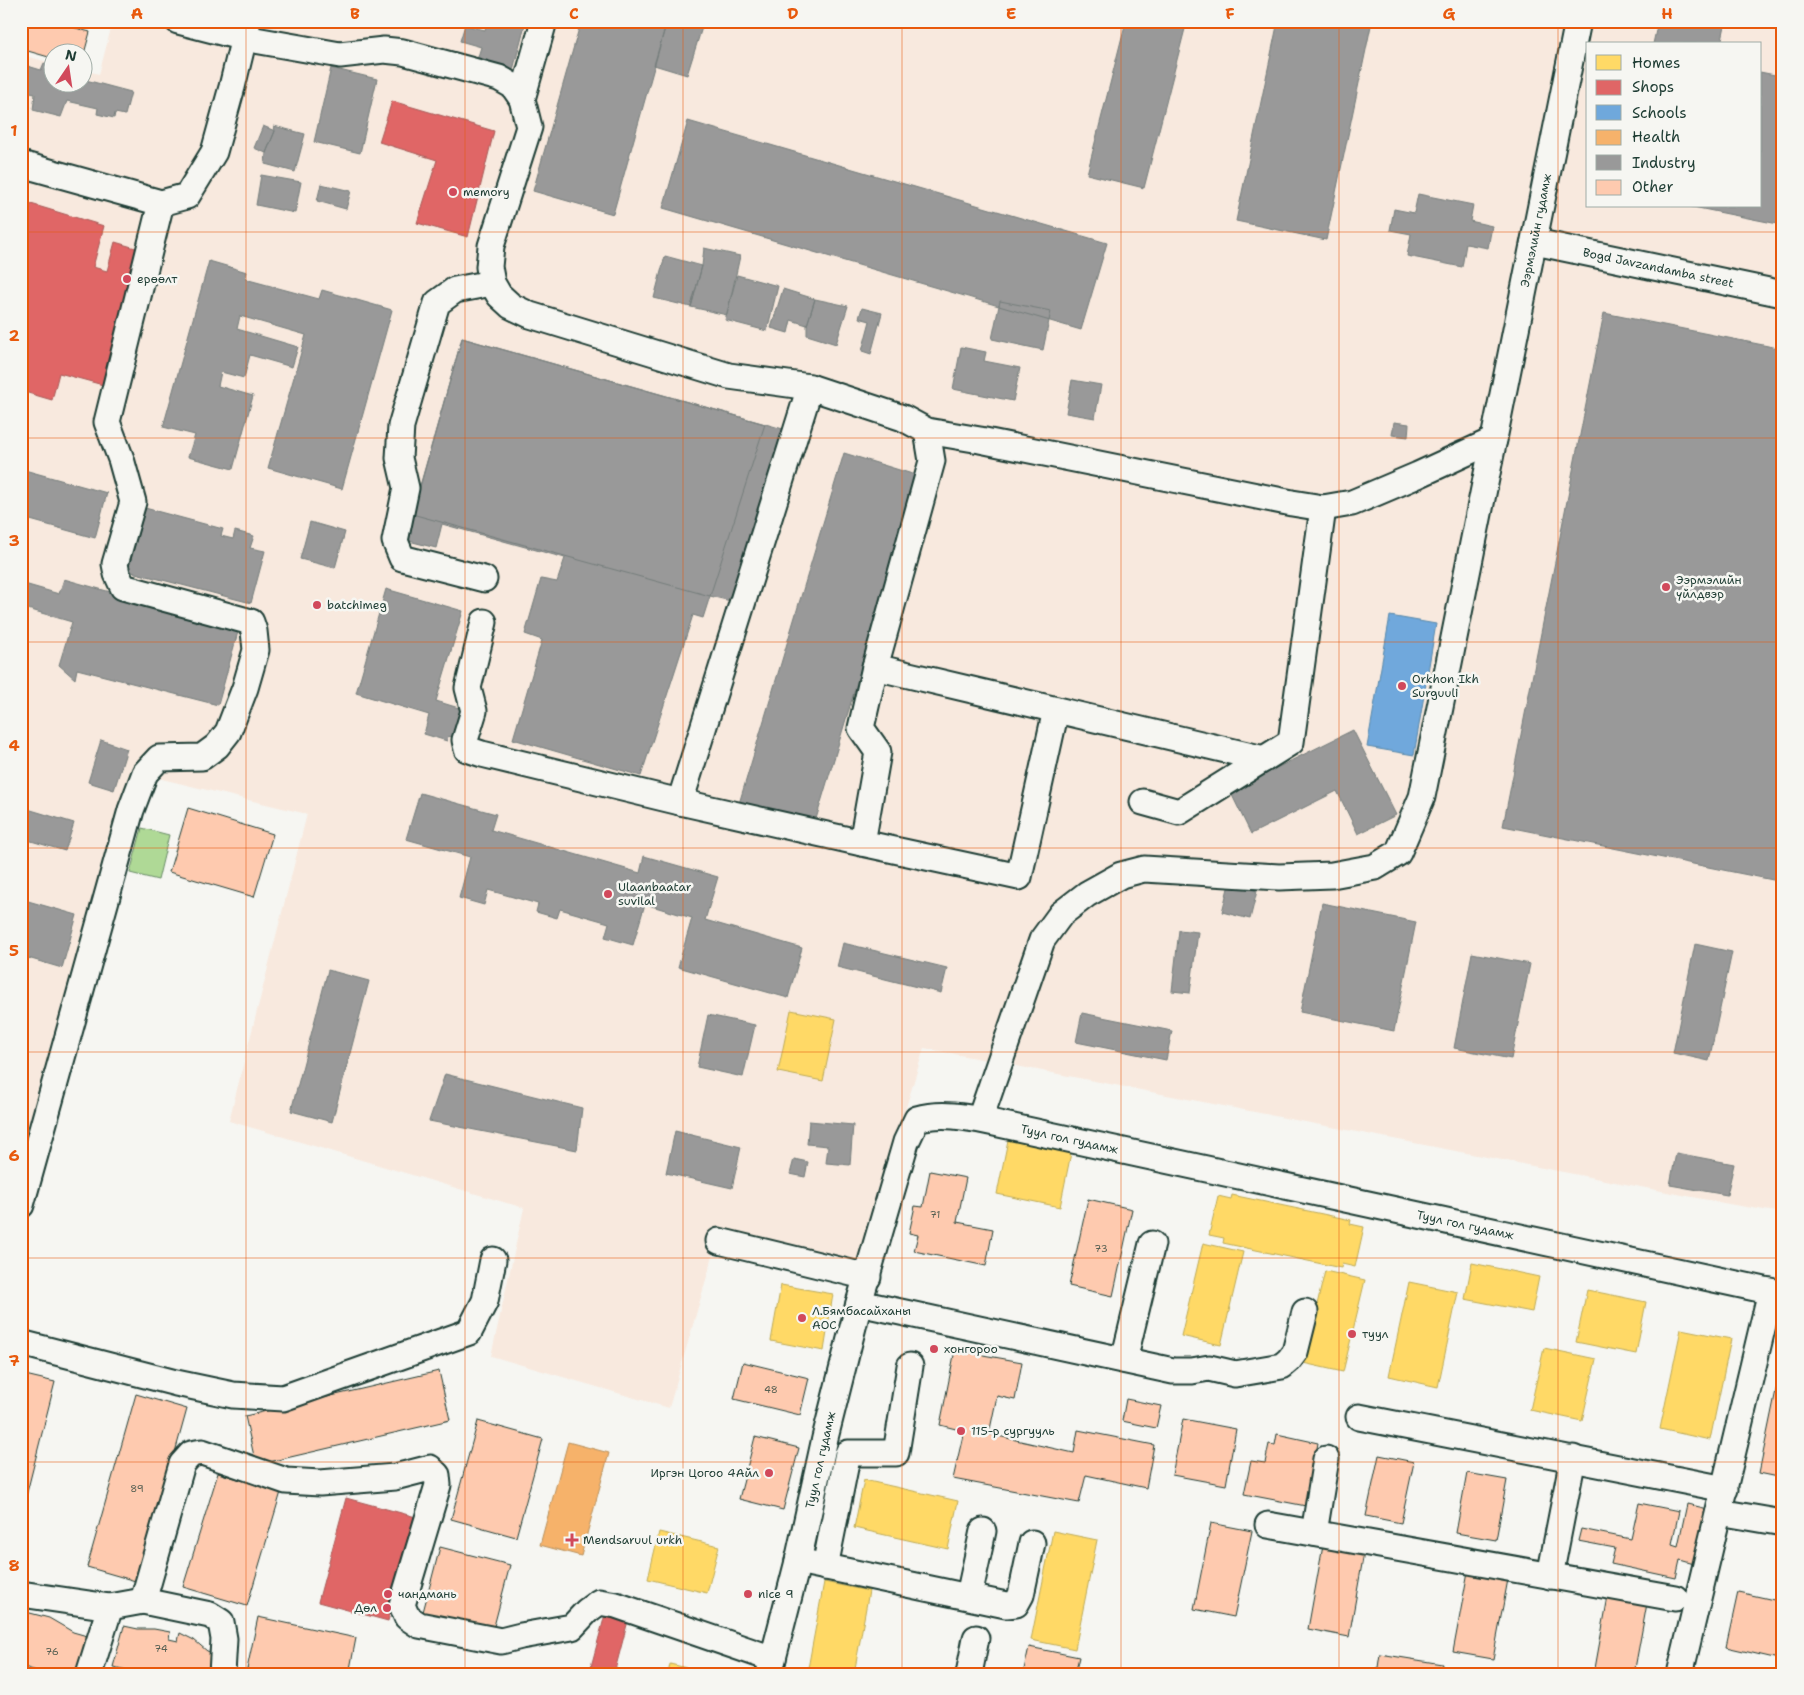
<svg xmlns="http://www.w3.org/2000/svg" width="1804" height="1695" font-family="'Shantell Sans',sans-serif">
<rect width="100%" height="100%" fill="#f6f6f2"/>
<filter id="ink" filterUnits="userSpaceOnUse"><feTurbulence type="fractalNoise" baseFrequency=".02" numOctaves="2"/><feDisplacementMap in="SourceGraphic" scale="10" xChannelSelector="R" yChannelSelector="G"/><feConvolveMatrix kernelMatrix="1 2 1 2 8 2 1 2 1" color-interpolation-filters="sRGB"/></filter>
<g filter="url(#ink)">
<!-- built -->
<path fill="#f8e9de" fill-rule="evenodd" d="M113,21h13l141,32 9,-32h1507v1192l-49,-8 -810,-157 -72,238 -138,-34 -45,156 -178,-52 33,-148 -295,-87 78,-307 -174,-42 -112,400v-1117l31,8v19h30l1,-12 16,4zM1588,44h172v162h-172z"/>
<!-- green -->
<path fill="#afd996" stroke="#678b65" d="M142,828l27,7 -11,45 -28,-7z"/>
<!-- homes -->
<path fill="#ffd966" stroke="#bcaa57" d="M791,1010l45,9 -13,62 -45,-9z
M1008,1140l63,13 -11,54 -63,-13z
M1232,1195l119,25 -1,4 14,3 -9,40 -13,-3 -1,4 -118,-25 1,-5 -15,-3 9,-39 13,3z
M1203,1243l40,9 -22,93 -40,-9z
M1472,1263l67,14 -7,35 -67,-13z
M1325,1271l40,9 -22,92 -40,-9z
M1409,1282l49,10 -20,95 -49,-11z
M781,1285l52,9 -9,57 -53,-10z
M1587,1290l59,12 -10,52 -60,-12z
M1681,1329l50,10 -21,101 -50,-11z
M1544,1348l52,11 -14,62 -52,-11z
M864,1480l94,21 -10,48 -94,-21z
M1053,1531l44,9 -22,109 -44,-9z
M659,1532l60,14 -12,47 -59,-14z
M824,1582l45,9 -15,83h-47z
M670,1664l42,10h-44z"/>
<!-- shops -->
<path fill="#e06666" stroke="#a65a57" d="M392,101l102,30 -26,106 -51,-14 20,-63 -58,-18z
M21,201l83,25 -11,41 14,4 8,-29 24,7 -36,136 -44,-12 -7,27 -31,-9z
M346,1498l70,19 -28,104 -70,-19z
M606,1611l23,6 -15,57h-25z"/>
<!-- schools -->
<path fill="#6fa8dc" stroke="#5788aa" d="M1390,616l46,8 -22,131 -47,-8z"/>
<!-- health -->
<path fill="#f6b26b" stroke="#b68f5a" d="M568,1442l41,11 -28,103 -41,-11z"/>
<!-- industry -->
<path fill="#999" stroke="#747d7b" d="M487,21h39l-13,49 -36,-10 4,-13 -21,-6 5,-16 20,5z
M581,21h86l-54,193 -80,-23z
M667,21h37l-17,54 -33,-10z
M1126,21h61l-43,167 -57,-14z
M1278,21h94l-46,219 -90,-19z
M1658,21h68l-5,23h-68z
M1781,49h2v176l-95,-19h72v-134l15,3z
M44,63l8,2v17h30v-3l49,13 -6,23 -10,-2 -1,5 -17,-4 1,-6 -31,-7 -6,16 -28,-7 2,-16 -14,-3v-27l20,6z
M331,68l46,11 -17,74 -46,-11z
M688,121l419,122 -26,87 -418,-122z
M263,126l12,5 -9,22 -12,-5z
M274,126l31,8 -10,38 -30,-8 1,-11 9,-22z
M261,175l40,7 -6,31 -39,-8z
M321,184l30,7 -5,18 -29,-8z
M1418,194l55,11 -3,16 22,5 -4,22 -22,-4 -4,23 -55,-11 4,-22 -21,-4 4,-21 20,4z
M704,248l36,8 -13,59 -36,-8 11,-41z
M665,256l37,10 -11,41 -37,-9z
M209,261l38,11 -2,7 74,20 3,-9 70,20 -50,179 -74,-21 38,-133 -66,-19 -3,13 61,18 -6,20 -42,-12 -6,23 -23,-6 -3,14 35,10 -20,73 -45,-12 7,-22 -32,-8z
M737,275l41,11 -11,45 -42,-11z
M783,289l32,10 -8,26 -16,-5 -3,13 -17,-5z
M815,299l33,7 -12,38 -29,-9v-10z
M1000,301l51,10 -8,39 -51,-11z
M862,308l20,5 -11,41 -9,-3 8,-30 -11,-3z
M1604,313l179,36v533l-280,-56z
M462,338l321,91 -48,173 -25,-6 -7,22 -10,-3 -52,161 -128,-37 29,-99 -17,-6 16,-55 16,3 8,-24 -123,-34 -6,24 -31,-8z
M462,338l303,86 -55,172 -298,-82z
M961,347l25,5 -2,9 36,7 -7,33 -60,-12z
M1072,380l29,5 -6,33 -29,-5z
M1394,422l15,2 -1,13 -16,-2z
M844,453l75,23 -106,353 -75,-22z
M21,469l86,24 -12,45 -72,-20 -2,7z
M145,508l78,21 -2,7 12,3 2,-8 19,5 -4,12 15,3 -14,52 -123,-32z
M310,522l35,10 -10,36 -35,-9z
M64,579l175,49 -21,77 -141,-36 -2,10 -16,-14 13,-43 -51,-15v-24l38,11z
M386,589l77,22 -27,90 36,11 -8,28 -16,-4 -1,5 -23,-7 5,-19 -73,-22z
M1353,730l43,85 -38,19 -21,-43 -86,43 -21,-43z
M101,740l26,9 -13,41 -26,-8z
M420,793l76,21 -5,16 149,43 4,-17 74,21 -13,43 97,28 -14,50 -110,-31 14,-49 -47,-14 -12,41 -28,-8 4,-14 -49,-14 -3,9 -21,-6 2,-8 -50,-14 -4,15 -25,-7 11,-41 -64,-18z
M21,807l53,16 -9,28 -44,-13z
M1229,884l28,7 -7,28 -28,-7z
M21,899l56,16 -15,53 -41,-12z
M1322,903l94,19 -22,109 -94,-19z
M1179,930l19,2 -8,61 -18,-2z
M843,943l104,25 -6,25 -104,-26z
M1695,944l37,8 -23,109 -36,-8z
M1472,953l58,11 -19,95 -57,-11z
M328,970l41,11 -37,141 -41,-11z
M1082,1013l90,18 -6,29 -90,-18z
M708,1015l47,10 -12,52 -46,-10z
M445,1074l137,34 -5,42 -148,-29z
M809,1121l44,4 -3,40 -24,-2 2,-17 -21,-2z
M675,1131l66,16 -9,41 -66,-15z
M1676,1153l58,11 -7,31 -57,-10z
M794,1159l14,3 -3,15 -15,-3z"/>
<!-- building -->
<path fill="#fecaaf" stroke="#1f3d34" d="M21,21h30l39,11 -8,29v-9h-30v6l-31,-9z
M188,808l85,26 -19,63 -85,-25z
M930,1171l36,7 -9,44 36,7 -7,37 -72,-15 4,-16 -9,-2 6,-27 8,1z
M1088,1199l44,10 -19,87 -44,-10z
M955,1350l67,12 -7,38 -18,-4 -8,38 85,19 4,-23 76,15 -8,43 -60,-13 -7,28 -126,-24 11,-48 -24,-6z
M743,1362l66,16 -9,37 -66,-16z
M439,1371l11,49 -194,45 -11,-49z
M1780,1371l3,1v106l-24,-5z
M21,1374l34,8 -34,134z
M136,1394l51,15 -48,173 -52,-15z
M1126,1399l35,7 -5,22 -34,-7z
M1183,1419l53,10 -10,56 -54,-10z
M478,1421l65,18 -27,98 -65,-18z
M1277,1434l41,9 -12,63 -62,-12 7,-33 14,2 4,-19 6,1z
M755,1437l44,11 -16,62 -44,-11z
M1379,1455l35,7 -13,61 -35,-7z
M218,1473l63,19 -34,114 -64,-19z
M1467,1473l40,7 -11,60 -40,-7z
M1639,1503l40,8 -7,33 6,2 9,-42 21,5 -14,55 -14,-4 -4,18 -65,-14 4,-16 -37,-7 3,-12 50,10z
M1211,1523l41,8 -18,86 -40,-8z
M1324,1540l41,7 -16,90 -41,-8z
M440,1547l70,18 -17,65 -70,-18z
M1469,1566l40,8 -16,85 -40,-7z
M1609,1591l39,7 -14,76h-40z
M1738,1592l45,10v58l-57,-13z
M21,1613h9l19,5 24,14 14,4 -9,38 -10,-3 -22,3 -25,-8z
M258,1617l98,21 -7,36h-103z
M124,1626l14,3h16l16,3 -1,7 9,2 2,-8 14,7 13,11 14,3 -6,20h-79l-4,-3 -19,-4z
M1029,1647l50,10 -4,17h-52z
M1380,1654l62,10 -2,10h-63z
M1729,1668l6,2 4,4h-18z"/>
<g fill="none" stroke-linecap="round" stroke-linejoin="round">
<!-- minor casing -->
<g stroke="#1f3d34" stroke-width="29">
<g id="minor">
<path d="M178,21l66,17 96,17 44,-5 19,2 96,26 14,8 9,13 7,28 -38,119 -2,21 3,16 7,12 12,11 19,9 199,61 81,11 93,31 24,13 53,9 312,63 31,5 29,-5 66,-28 76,-35"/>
<path d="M522,99l22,-78"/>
<path d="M21,164l140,39"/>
<path id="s1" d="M1535,242l248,52"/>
<path d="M927,431l5,30 -57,206 389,92"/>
<path d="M484,579l-82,-21 -7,-17 11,-53 -7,-30 2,-32 36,-123 18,-13 37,-7"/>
<path d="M484,622l-16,66 6,23 -9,29 2,9 15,5 198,48 182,41"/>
<path d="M875,667l-14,61 17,24 -16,91 157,34 37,-167"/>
<path d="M680,802l130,-415"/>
<path d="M1143,802l36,10 112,-70 32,-234"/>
<path id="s2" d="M980,1119l62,-179 19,-26 26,-20 34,-19 23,-6 135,8 53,-2 43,-8 23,-14 24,-56 156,-776"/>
<path d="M21,1205l110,-395 14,-37 14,-15 43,-1 15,-11 11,-14 17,-44 11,-38 -2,-19 -3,-9 -128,-35 -6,-13 -2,-10 18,-62 -12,-43 -14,-37 54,-219 26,-7 27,-44 18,-65 16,-66"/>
<path d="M719,1241l149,36"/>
<path d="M859,1303l314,68h19l17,-3 26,6 47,-8 7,-6 6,-8 10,-40"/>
<path d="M21,1343l155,40 57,12 50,3 186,-66 16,-31 8,-41"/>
<path d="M1124,1360l28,-116"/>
<path d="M1359,1417l366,72"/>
<path d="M1719,1512l64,11"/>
<path d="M1268,1525l407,73"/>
<path d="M1314,1533l12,-74"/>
<path d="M798,1561l208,44 10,-1 5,-9 11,-52"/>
<path d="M825,1567l23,-114h48l14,-87"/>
<path d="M1550,1576l23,-118"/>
<path d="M21,1594l89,13 -21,67"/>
<path d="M969,1596l14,-65"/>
<path d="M143,1601l67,14 11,7 3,17 -2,35"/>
<path d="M110,1607l33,-6 39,-137 9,-10 11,-2 84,29 34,2 75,-6 35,-9 7,7 1,10 -36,120 5,12 12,8 82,16 20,-5 51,-9 15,-16 12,-9 17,3 157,54"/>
<path id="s3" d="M769,1674l29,-113 27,-123 34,-135 47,-161 11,-23c24,-7 49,-2 73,3l793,172"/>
<path d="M969,1674l7,-36"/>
<path d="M1680,1674l91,-383"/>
</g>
</g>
<!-- minor -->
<use href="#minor" stroke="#f6f6f2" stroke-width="25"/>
</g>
</g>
<!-- grid -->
<path fill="none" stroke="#e8590c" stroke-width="1" stroke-opacity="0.55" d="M246,21v1653M465,21v1653M683,21v1653M902,21v1653M1121,21v1653M1339,21v1653M1558,21v1653M21,232h1762M21,438h1762M21,642h1762M21,848h1762M21,1052h1762M21,1258h1762M21,1462h1762"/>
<!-- markers -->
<g fill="#d1495b" stroke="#f6f6f2" stroke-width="2">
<circle cx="453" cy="192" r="5"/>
<circle cx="127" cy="279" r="5"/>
<circle cx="1666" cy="587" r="5"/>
<circle cx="317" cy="605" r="5"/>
<circle cx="1402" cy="686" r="5"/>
<circle cx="608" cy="894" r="5"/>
<circle cx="802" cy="1318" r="5"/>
<circle cx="1352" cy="1334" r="5"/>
<circle cx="934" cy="1349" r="5"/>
<circle cx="961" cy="1431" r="5"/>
<circle cx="769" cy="1473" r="5"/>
<path d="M569.5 1532.5h5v5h5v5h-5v5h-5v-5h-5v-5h5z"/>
<circle cx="388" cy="1594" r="5"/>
<circle cx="748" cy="1594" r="5"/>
<circle cx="387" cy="1608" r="5"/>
</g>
<g text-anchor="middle" stroke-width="5" stroke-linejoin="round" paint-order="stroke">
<!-- number labels -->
<g font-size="10" fill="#576053">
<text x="935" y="1218">71</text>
<text x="1101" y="1252">73</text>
<text x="771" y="1393">48</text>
<text x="137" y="1492">89</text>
<text x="161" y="1652">74</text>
<text x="52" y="1655">76</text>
</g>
<!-- poi labels -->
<g font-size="12" fill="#1f3d34" stroke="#f6f6f2" text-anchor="start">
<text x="463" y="196">memory</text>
<text x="137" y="283">ерөөлт</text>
<text x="1676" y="584">Ээрмэлийн<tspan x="1676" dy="14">үйлдвэр</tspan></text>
<text x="327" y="609">batchimeg</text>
<text x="1412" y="683">Orkhon Ikh<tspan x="1412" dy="14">Surguuli</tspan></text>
<text x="618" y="891">Ulaanbaatar<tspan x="618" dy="14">suvilal</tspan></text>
<text x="812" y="1315">Л.Бямбасайханы<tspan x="812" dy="14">АОС</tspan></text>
<text x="1362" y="1338">туул</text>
<text x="944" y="1353">хонгороо</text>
<text x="971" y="1435">115-р сургууль</text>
<text x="759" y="1477" text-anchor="end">Иргэн Цогоо 4Айл</text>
<text x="583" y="1544">Mendsaruul urkh</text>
<text x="398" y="1598">чандмань</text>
<text x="758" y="1598">nice 9</text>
<text x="377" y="1612" text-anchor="end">Дөл</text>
</g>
<!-- street labels -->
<g font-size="12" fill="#1f3d34" stroke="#f6f6f2">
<text dy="4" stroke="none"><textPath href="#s2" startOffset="1215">Ээрмэлийн гудамж</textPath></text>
<text dy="4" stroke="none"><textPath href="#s1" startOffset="126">Bogd Javzandamba street</textPath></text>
<text dy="4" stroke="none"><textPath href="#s3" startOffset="730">Туул гол гудамж</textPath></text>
<text dy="4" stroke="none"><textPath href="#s3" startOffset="1135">Туул гол гудамж</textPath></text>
<text dy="4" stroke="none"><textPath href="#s3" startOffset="220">Туул гол гудамж</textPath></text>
</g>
</g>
<!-- margin -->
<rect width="1804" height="1695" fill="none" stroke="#f6f6f2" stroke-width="55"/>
<!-- legend -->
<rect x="1586" y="42" width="175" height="165" fill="#f6f6f2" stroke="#a0aca6"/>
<rect x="1596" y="55" width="25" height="15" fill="#ffd966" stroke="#a0aca6"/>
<text x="1632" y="68" font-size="15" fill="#1f3d34">Homes</text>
<rect x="1596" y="80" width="25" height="15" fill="#e06666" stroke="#a0aca6"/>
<text x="1632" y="92" font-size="15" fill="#1f3d34">Shops</text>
<rect x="1596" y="105" width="25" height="15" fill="#6fa8dc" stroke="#a0aca6"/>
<text x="1632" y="118" font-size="15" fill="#1f3d34">Schools</text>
<rect x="1596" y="130" width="25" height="15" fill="#f6b26b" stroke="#a0aca6"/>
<text x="1632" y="142" font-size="15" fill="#1f3d34">Health</text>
<rect x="1596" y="155" width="25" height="15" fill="#999999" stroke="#a0aca6"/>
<text x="1632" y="168" font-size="15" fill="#1f3d34">Industry</text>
<rect x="1596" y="180" width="25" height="15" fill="#fecaaf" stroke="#a0aca6"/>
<text x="1632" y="192" font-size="15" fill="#1f3d34">Other</text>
<!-- north arrow -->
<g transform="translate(68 68) rotate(13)"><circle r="24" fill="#f6f6f2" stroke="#a0aca6"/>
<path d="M0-4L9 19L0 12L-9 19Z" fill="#d1495b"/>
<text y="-8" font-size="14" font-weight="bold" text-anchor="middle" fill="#1f3d34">N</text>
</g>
<rect x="28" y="28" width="1748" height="1640" fill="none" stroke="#e8590c" stroke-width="2"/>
<g font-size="16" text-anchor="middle" font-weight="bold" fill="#e8590c">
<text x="137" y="19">A</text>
<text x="355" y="19">B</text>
<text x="574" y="19">C</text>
<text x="793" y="19">D</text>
<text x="1011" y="19">E</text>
<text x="1230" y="19">F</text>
<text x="1449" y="19">G</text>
<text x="1667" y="19">H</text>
<text x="14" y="136">1</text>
<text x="14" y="341">2</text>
<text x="14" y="546">3</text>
<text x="14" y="751">4</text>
<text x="14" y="956">5</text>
<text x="14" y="1161">6</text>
<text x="14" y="1366">7</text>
<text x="14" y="1571">8</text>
</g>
</svg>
